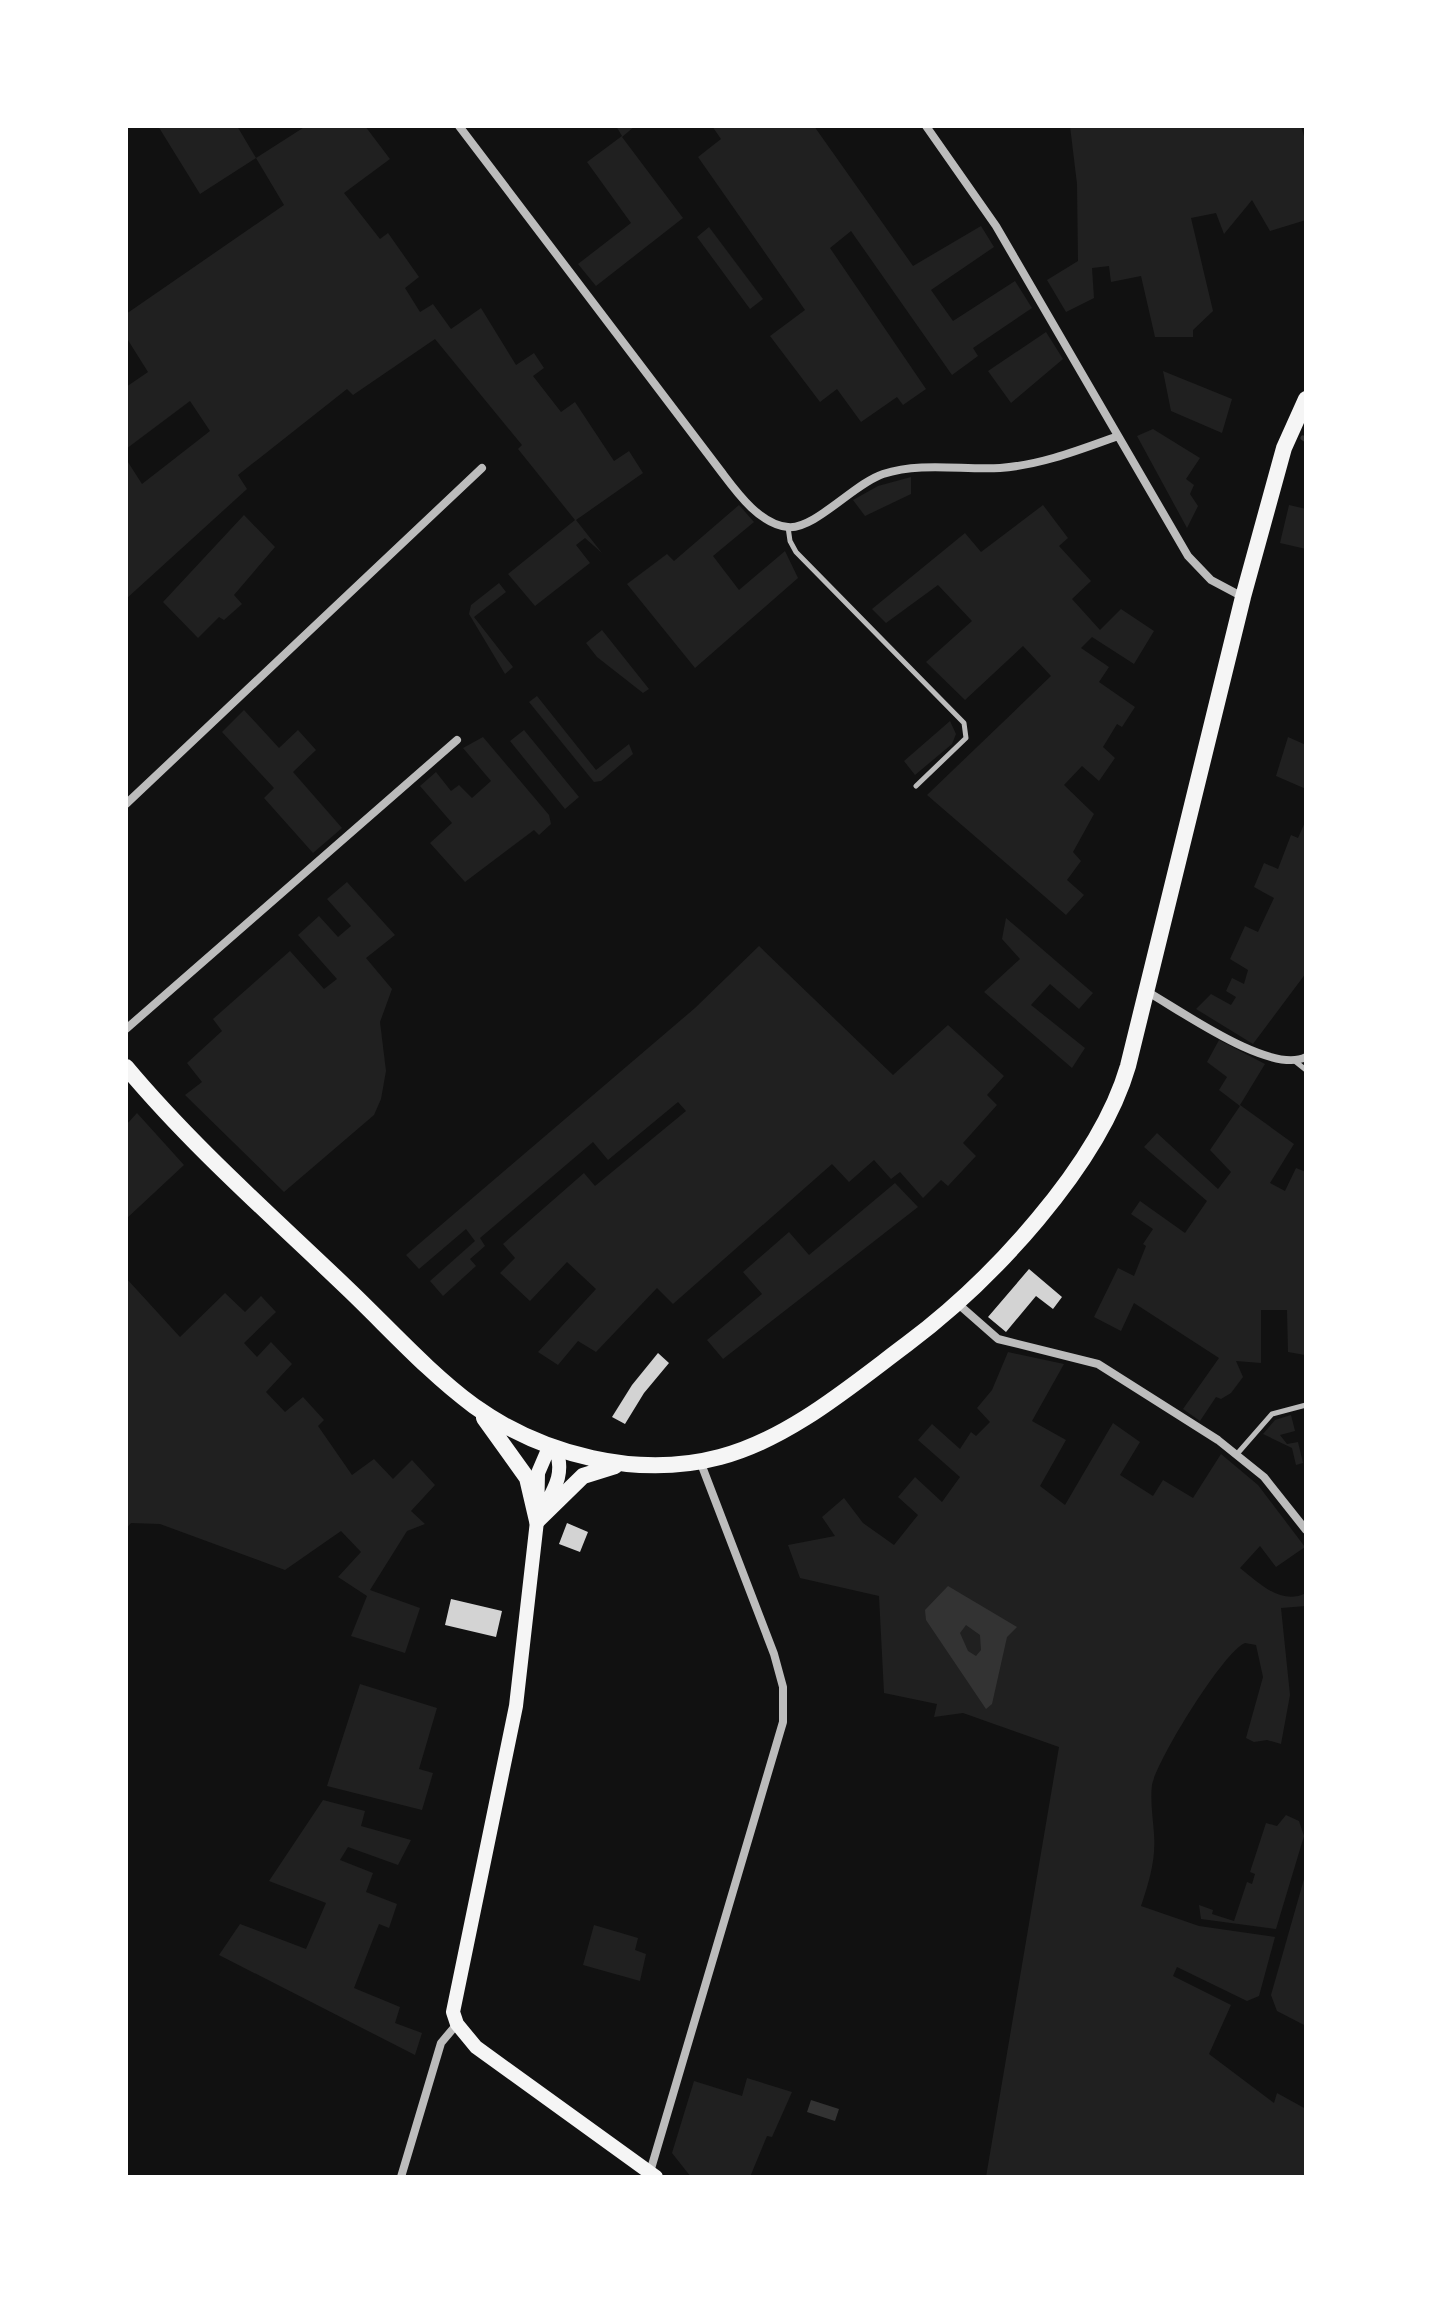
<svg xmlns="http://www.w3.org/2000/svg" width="1432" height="2303" font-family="Raleway,sans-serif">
<rect width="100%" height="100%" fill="#111"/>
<!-- green -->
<path fill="#202020" d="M158,126h79l19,32 50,-32h59l25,33 -46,34 36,46 8,-6 31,44 -14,11 15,24 13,-8 18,25 30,-21 35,57 18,-12 10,15 -11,8 28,36 14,-10 39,59 15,-10 14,22 -67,47 26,33 -17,-15 -9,7 14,18 -55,43 -27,-32 67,-54 -57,-71 4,-4 -87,-106 -82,56 -6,-6 -109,86 9,14 -121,110v-140l16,25 68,-53 -20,-30 -64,48v-62l22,-15 -22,-35v-23l158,-109 -28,-47 -56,36z
M616,126h19l-13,11 61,81 -87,68 -18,-22 53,-41 -44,-61 35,-26z
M712,126h102l99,140 68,-40 13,21 -63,43 22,31 62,-40 17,27 -59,40 5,8 -26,19 -101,-144 -21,17 96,141 -23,16 -6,-8 -36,25 -24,-33 -17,13 -50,-66 35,-26 -107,-153 23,-18z
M1070,126h231l5,17v77l-36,11 -18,-31 -28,34 -8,-21 -25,5 22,93 -20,19v7h-38l-14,-61 -30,6 -2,-16 -17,2 2,30 -28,14 -19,-32 31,-19 -1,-77z
M709,227l54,72 -13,10 -53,-72z
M1046,332l17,27 -52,44 -23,-32z
M1163,371l69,28 -10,34 -51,-22z
M1153,429l47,29 -14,21 8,6 -4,9 8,12 -11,22 -50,-92z
M911,477v17l-46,22 -12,-16 25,-14z
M739,505l15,17 -41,34 26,34 46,-39 13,27 -103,90 -68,-84 40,-30 7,7z
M1043,505l25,33 -9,8 32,35 -19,18 28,31 21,-21 33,22 -20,33 -42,-27 -11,11 28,19 -10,15 36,25 -13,20 -5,-3 -14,23 12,11 -16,23 -17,-15 -18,19 30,29 -21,38 8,9 -14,19 17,15 -18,20 -139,-120 124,-119 -28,-30 -58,54 -39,-38 46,-41 -34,-36 -52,38 -14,-14 93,-76 16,19z
M1289,505l17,4v40l-26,-6z
M244,515l31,32 -41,48 8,9 -18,16 -5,-3 -21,21 -35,-36z
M499,583l7,9 -32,25 39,50 -8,7 -36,-60 2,-9z
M602,630l47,59 -6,4 -46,-36 -11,-14z
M537,696l59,74 33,-26 4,10 -32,27 -7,1 -65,-80z
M244,710l35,38 19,-18 18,20 -23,22 49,56 -29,25 -49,-55 10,-10 -52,-56z
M950,721l6,13 -4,10 -37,31 -11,-14z
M524,730l55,67 -14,12 -55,-68z
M483,737l66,78 2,9 -12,11 -5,-5 -69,52 -35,-39 22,-20 -32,-37 16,-14 15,19 8,-6 13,13 19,-17 -28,-33z
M1288,737l18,8v44l-30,-13z
M1306,820v153l-53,71 -57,-35 15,-15 20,11 5,-8 -10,-6 6,-13 12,6 4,-14 -18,-11 15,-33 13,6 16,-34 -20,-11 10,-24 14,6 13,-34 7,3z
M347,882l48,53 -29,23 26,31 -12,33 6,49 -5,28 -7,16 -90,77 -99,-97 17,-13 -15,-19 35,-32 -9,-12 77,-68 34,38 13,-10 -39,-44 21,-19 19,21 13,-11 -24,-27z
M1006,918l87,75 -14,16 -29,-25 -19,21 54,43 -13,20 -88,-76 36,-33 -18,-20z
M759,946l134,129 55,-50 56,51 -17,19 10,10 -34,38 13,13 -28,30 -7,-6 -18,18 -23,-26 -9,7 -17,-19 -25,22 -17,-18 -159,140 -16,-16 -61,64 -18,-11 -20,24 -20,-13 58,-63 -29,-27 -37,39 -30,-28 15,-15 -12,-14 81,-71 11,13 91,-75 -8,-9 -70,58 -15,-18 -113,96 5,8 -15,13 6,7 -33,30 -13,-15 45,-40 -9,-12 -47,40 -13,-14 289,-247z
M1219,1040l46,24 -25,41 54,39 -24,39 15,8 11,-23 10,4v177l-1,6 -17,-3 -1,-42h-26v53l-25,-2 7,16 -12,16 -10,6 -5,-2 -16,24 -17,-12 36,-51 -85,-55 -13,28 -27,-14 24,-49 16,8 12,-30 -3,-2 10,-15 -22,-15 9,-13 45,32 22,-32 -63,-54 13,-14 61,56 13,-17 -21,-22 30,-44 -21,-16 8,-13 -20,-15z
M137,1113l47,52 -58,54v-94z
M895,1183l23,24 -195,152 -16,-19 55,-46 -19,-22 46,-40 20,23z
M126,1278l54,59 45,-44 20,19 16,-16 15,16 -32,31 13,14 14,-15 21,22 -26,28 19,20 18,-15 21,23 -6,6 34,49 22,-16 19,20 19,-19 23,25 -24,26 14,13 -18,7 -37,59 50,18 -15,45 -54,-17 16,-40 -29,-19 23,-25 -20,-21 -56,39 -125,-46 -29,-1 -5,6z
M1008,1352l56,12 -32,57 34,19 -26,46 25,19 48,-82 27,19 -20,33 33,21 10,-16 30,18 28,-44 37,31 47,62 -29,20 -16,-21 -20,22c19,15 41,38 66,25v13l-25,2 9,87 -9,49 -14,-4 -13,2 -8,-4 17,-61 -7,-32 -11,-2c-22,9 -88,117 -93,142 -2,16 1,33 2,49 2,26 -5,48 -13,72l58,20 76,11 -16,59 -12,5 -70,-34 -4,9 58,29 -22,49 65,49 3,-10 29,16v68h-320l73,-430 -96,-34 -29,4 3,-13 -53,-11 -5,-97 -79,-18 -12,-33 47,-9 -13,-19 22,-19 19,25 31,22 24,-30 -20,-18 17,-20 27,25 18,-25 -42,-37 14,-16 28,25 11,-17 5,4 14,-14 -13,-14 15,-18z
M1291,1415l4,16 -15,4 7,9 11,-2 5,21 -7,2 -4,-17 -29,-14 12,-14z
M360,1684l77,24 -18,61 14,4 -11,37 -95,-24z
M323,1800l42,11 -4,15 50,14 -13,25 -50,-18 -8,13 33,13 -7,19 31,12 -8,24 -10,-4 -25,64 46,19 -5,16 27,10 -7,22 -196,-100 21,-31 66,25 20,-46 -57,-22z
M1286,1815l13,6 5,15 -28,93 -75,-10 -2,-14 14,5 -1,4 22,7 13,-39 5,2 3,-10 -5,-2 16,-49 11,3z
M1306,1872v154l-29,-15 -6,-16z
M594,1925l44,13 -3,12 11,4 -6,27 -57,-16z
M747,2078l45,14 -20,45 -5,-1 -17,41h-59l-19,-24 22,-72 48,15z"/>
<!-- water -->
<path fill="#333" fill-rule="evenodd" d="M948,1586l69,41 -10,10 -15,67 -6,5 -60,-89 -1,-10zM966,1625l14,10 1,15 -5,6 -8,-5 -8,-18z
M811,2100l28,9 -4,12 -28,-9z"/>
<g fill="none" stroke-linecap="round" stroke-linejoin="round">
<!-- stream -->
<path stroke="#333" stroke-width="5" d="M1303,438l3,2"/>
</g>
<!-- building -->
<path fill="#d3d3d3" d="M1029,1269l33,28 -9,12 -17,-13 -30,36 -18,-15z
M658,1353l11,10 -25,30 -19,31 -13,-7 20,-32z
M567,1523l21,9 -8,20 -21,-8z
M451,1599l51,12 -6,26 -51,-12z"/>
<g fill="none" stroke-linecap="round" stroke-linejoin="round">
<!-- service -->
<path stroke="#bcbcbc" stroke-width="5" d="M788,527l2,14 6,11 168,171 2,15 -50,48
M1296,1062l10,8
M1237,1454l35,-40 34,-9"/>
<!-- minor -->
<path stroke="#bcbcbc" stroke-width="8" d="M459,126l264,348c15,20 38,51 65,53 26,3 67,-44 95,-53 38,-12 78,-4 117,-6 41,-3 79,-18 118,-32
M926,126l70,100 192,330 23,24 32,17
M126,804l356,-336
M1146,991c34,19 124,84 160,66
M126,1029l331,-289
M957,1303l41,36 100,25 120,76 46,37 42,53
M650,2172l133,-450v-35l-9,-33 -74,-193
M401,2177l40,-134 16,-19"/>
<!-- secondary -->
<path stroke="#f5f5f5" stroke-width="14" d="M542,1512c12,-23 23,-37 14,-63l-9,3 -9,21 -1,48 -21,185 -63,306 4,12 19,23 180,130"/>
<!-- trunk -->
<path stroke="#f5f5f5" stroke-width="16" d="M126,1067c67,80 146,149 221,221 41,39 81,84 127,118 69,49 163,73 246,51 69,-18 132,-72 187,-113 83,-62 192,-178 221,-278l115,-469 41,-149 22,-49
M484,1418l43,60 10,43
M537,1521l46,-45 32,-10"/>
</g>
<!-- border -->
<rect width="1432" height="2303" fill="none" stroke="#ffffff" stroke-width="256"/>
</svg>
